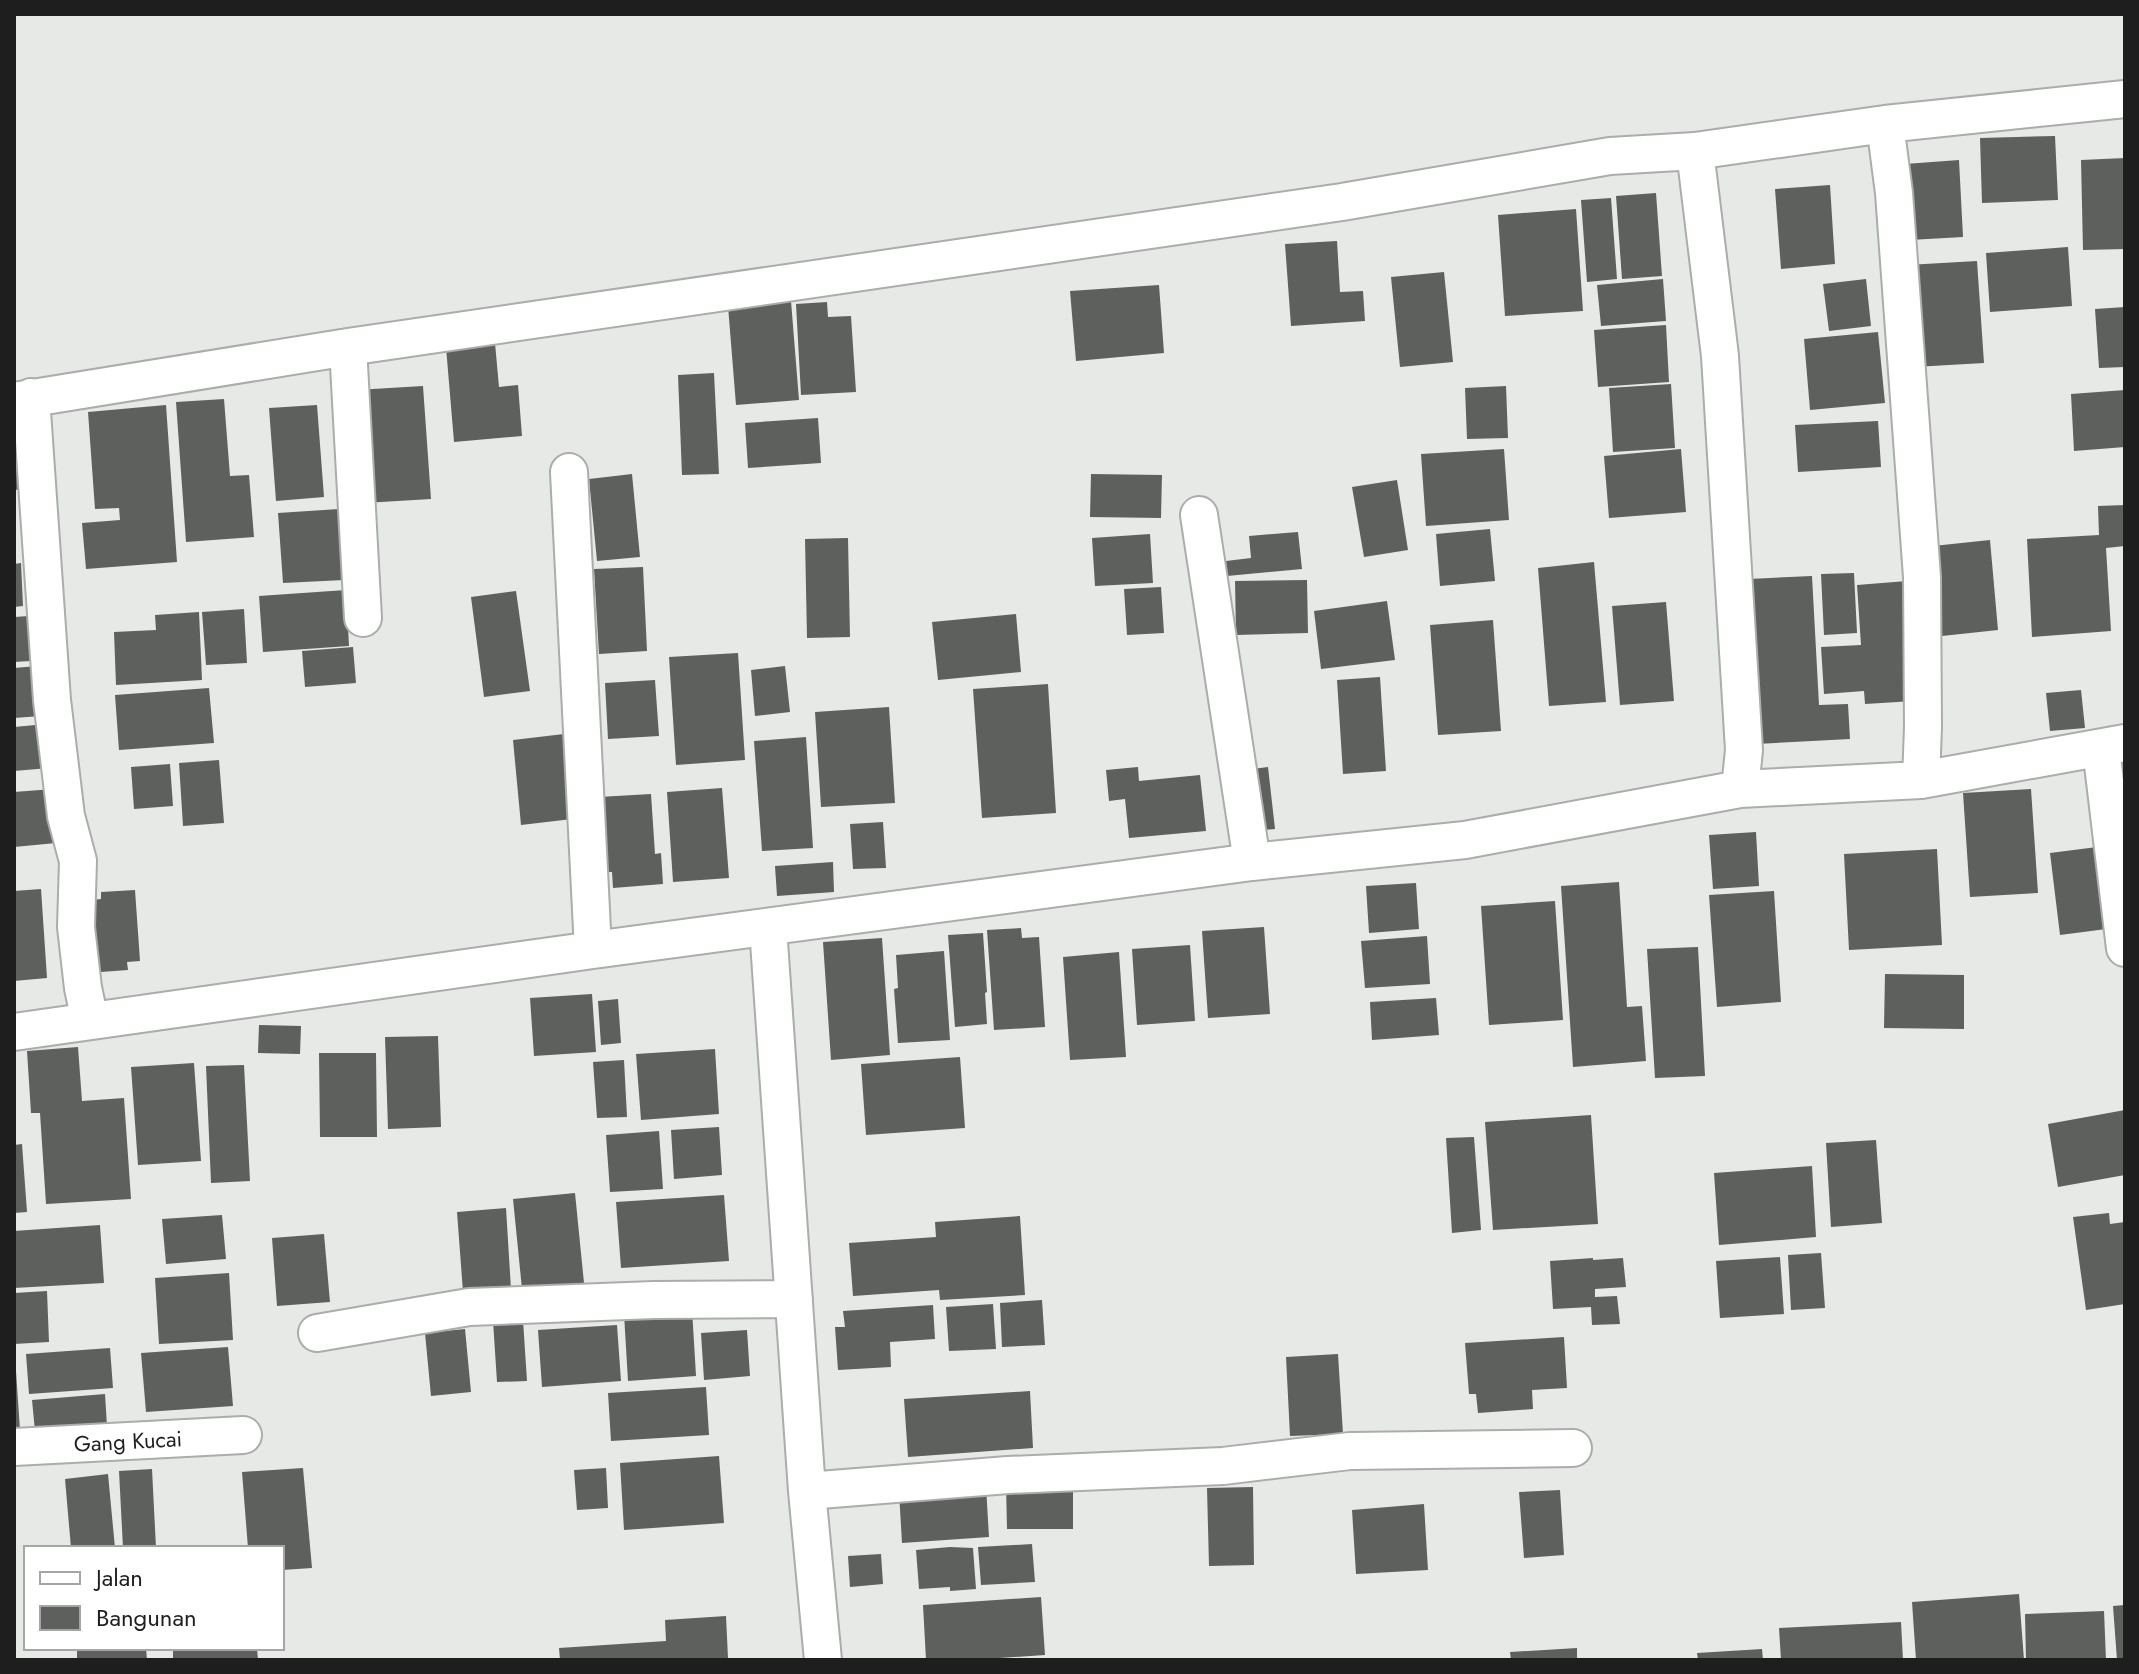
<svg xmlns="http://www.w3.org/2000/svg" width="2139" height="1674" font-family="Jost,sans-serif">
<rect width="100%" height="100%" fill="#e6e9e6"/>
<!-- building -->
<path fill="#5e605d" d="M2055,136l3,64 -76,3 -2,-65z
M2125,158v91l-42,1 -2,-90z
M1959,160l4,77 -53,3 -5,-76z
M1830,185l5,79 -54,5 -6,-80z
M1656,193l6,83 -40,3 -6,-83z
M1611,198l6,81 -30,3 -6,-82z
M1576,209l7,102 -78,5 -7,-101z
M1337,241l3,51 23,-1 2,30 -74,5 -6,-82z
M2068,247l4,59 -82,6 -4,-59z
M1977,261l7,102 -70,4 -7,-102z
M1444,272l9,90 -53,5 -9,-90z
M1663,279l3,42 -65,5 -4,-41z
M1866,279l5,47 -42,5 -6,-47z
M1159,285l5,68 -88,8 -6,-70z
M791,301l8,99 -63,5 -8,-99z
M827,302l1,15 23,-1 5,76 -55,3 -5,-91z
M2125,307v60l-26,1 -4,-59z
M1666,325l3,57 -71,5 -4,-57z
M1878,332l7,71 -75,7 -6,-71z
M495,343l4,44 19,-2 4,51 -68,6 -8,-95z
M714,373l5,101 -37,1 -4,-100z
M1671,384l4,64 -62,4 -4,-64z
M423,386l8,113 -67,4 -8,-113z
M1506,386l2,52 -41,1 -2,-51z
M2125,390v57l-51,4 -3,-57z
M224,399l6,77 19,-1 5,62 -68,5 -10,-140z
M166,405l11,157 -91,7 -4,-46 38,-3 -1,-12 -24,1 -7,-97z
M317,405l7,92 -48,4 -7,-93z
M818,418l3,45 -73,5 -3,-45z
M1878,421l3,46 -83,5 -3,-47z
M14,442h10l2,47 -12,1z
M1504,449l5,71 -83,6 -5,-72z
M1681,449l5,63 -77,6 -5,-62z
M632,474l8,83 -43,4 -8,-82z
M1091,474l71,1 -1,43 -71,-1z
M1397,480l11,70 -44,7 -12,-70z
M2125,505v41l-19,2 5,83 -79,6 -5,-98 72,-4 -1,-29z
M339,509l5,71 -61,3 -5,-70z
M1490,529l5,52 -55,5 -4,-52z
M1298,532l4,37 -75,7 -1,-15 25,-3 -2,-22z
M1150,534l3,49 -58,3 -3,-48z
M848,538l2,99 -43,1 -2,-99z
M1990,540l8,90 -56,6 -9,-90z
M1594,562l12,140 -57,4 -11,-138z
M21,563l2,43 -9,1v-43z
M643,567l4,84 -48,3 -5,-85z
M1854,573l3,60 -33,2 -3,-61z
M1812,576l7,129 29,-1 2,35 -93,5 -8,-165z
M1307,580l1,53 -72,2 -1,-54z
M1907,581l7,120 -49,3 -1,-13 -40,3 -3,-47 40,-2 -4,-60z
M1161,587l3,46 -37,2 -3,-46z
M346,590l3,56 -86,6 -4,-56z
M516,591l14,100 -46,6 -13,-100z
M1387,601l8,59 -74,9 -7,-58z
M1666,602l8,99 -54,4 -8,-99z
M244,609l3,54 -41,2 -4,-53z
M199,612l3,68 -86,5 -2,-53 42,-2 -1,-15z
M1016,614l5,58 -83,8 -6,-58z
M29,616l2,45 -17,1v-45z
M1493,620l8,111 -63,4 -8,-110z
M353,647l3,36 -51,4 -3,-36z
M738,653l7,107 -69,5 -7,-108z
M37,666l4,50 -27,2v-50z
M785,666l5,46 -35,4 -4,-46z
M1380,677l6,94 -43,3 -6,-94z
M655,680l4,56 -51,3 -3,-56z
M1048,684l8,129 -74,5 -9,-129z
M209,688l5,55 -95,7 -4,-55z
M2081,690l4,38 -35,3 -4,-38z
M889,707l6,96 -74,4 -6,-95z
M46,724l3,44 -35,3v-44z
M564,734l8,85 -51,6 -8,-85z
M806,737l7,111 -51,3 -8,-110z
M219,760l5,63 -41,3 -4,-63z
M170,764l3,42 -39,3 -3,-42z
M1138,767l1,14 61,-6 6,56 -77,7 -4,-39 -16,2 -3,-31z
M1268,767l7,62 -24,2 -6,-61z
M722,788l7,90 -56,4 -6,-90z
M53,789l3,54 -42,4v-55z
M2031,789l7,104 -68,4 -7,-104z
M651,794l4,60 6,-1 2,31 -50,4 -1,-16h-7l-6,-75z
M883,822l3,46 -33,1 -3,-45z
M1756,832l3,54 -46,3 -4,-54z
M2105,846l9,82 -54,7 -10,-82z
M1937,849l5,96 -93,5 -5,-96z
M833,862l1,30 -57,4 -2,-30z
M1619,882l8,125 15,-1 4,55 -73,6 -12,-181z
M1416,883l3,46 -50,4 -3,-47z
M41,889l6,89 -33,3v-90z
M135,890l5,71 -13,1 1,8 -41,3 -5,-72 19,-2v-7z
M1774,891l7,111 -64,5 -8,-112z
M1555,901l8,119 -74,5 -8,-119z
M1264,927l6,87 -62,4 -6,-87z
M1021,928l1,10 17,-1 6,90 -51,3 -7,-100z
M983,933l4,59 -2,1 2,31 -32,3 -7,-92z
M1427,936l3,48 -65,4 -4,-47z
M882,938l8,117 -59,5 -8,-118z
M1190,945l5,76 -58,4 -5,-76z
M1698,947l7,129 -50,2 -8,-129z
M944,951l6,89 -52,3 -4,-54 4,-1 -2,-33z
M1119,952l7,105 -56,3 -7,-103z
M1885,974l79,1v54l-80,-1z
M592,994l4,58 -62,4 -4,-58z
M1436,998l3,37 -67,5 -2,-38z
M618,999l3,44 -20,2 -3,-44z
M259,1025l42,1 -1,28 -42,-1z
M438,1036l3,91 -53,2 -3,-92z
M78,1047l4,54 42,-3 7,101 -85,5 -6,-91h-9l-4,-62z
M715,1049l4,65 -78,6 -5,-66z
M319,1053h57l1,84h-57z
M960,1057l5,71 -99,7 -5,-71z
M624,1060l3,57 -30,1 -4,-56z
M194,1063l7,98 -63,4 -7,-98z
M244,1065l6,116 -39,2 -5,-117z
M2125,1110v65l-67,12 -10,-63z
M1591,1115l7,109 -105,6 -8,-108z
M719,1127l3,48 -48,4 -3,-49z
M659,1131l4,58 -53,3 -4,-57z
M1474,1137l7,93 -29,3 -6,-95z
M1876,1140l6,83 -51,4 -5,-84z
M22,1144l5,68 -13,1v-68z
M1812,1166l4,71 -97,8 -5,-72z
M575,1193l9,90 -62,6 -9,-90z
M724,1195l5,66 -108,7 -5,-66z
M506,1208l5,81 -48,3 -6,-80z
M2109,1213l1,11 15,-2v82l-39,6 -13,-93z
M222,1215l4,44 -60,5 -4,-45z
M1020,1216l5,79 -85,5 -1,-10 -86,6 -4,-53 87,-6 -1,-15z
M100,1225l4,58 -90,5v-57z
M324,1234l6,68 -53,4 -5,-68z
M1821,1253l4,55 -34,2 -3,-55z
M1780,1257l4,57 -64,4 -4,-57z
M1593,1258v2l30,-2 3,29 -31,2v8l22,-1 3,28 -28,1 -1,-18 -38,2 -3,-48z
M229,1273l4,67 -74,4 -4,-66z
M47,1291l2,51 -35,2v-51z
M1042,1300l3,45 -43,2 -2,-44z
M993,1304l3,45 -47,2 -3,-44z
M933,1305l2,34 -45,3 1,25 -53,3 -3,-43h10l-2,-16z
M692,1309l4,67 -68,5 -4,-67z
M523,1320l4,61 -30,1 -4,-61z
M617,1325l4,56 -79,6 -4,-57z
M465,1329l6,63 -40,4 -6,-63z
M747,1330l3,46 -46,4 -3,-47z
M1564,1337l3,51 -35,2 1,19 -55,4 -2,-19h-7l-4,-51z
M228,1347l5,59 -87,6 -5,-59z
M110,1348l3,40 -84,6 -3,-40z
M1338,1354l5,80 -53,2 -4,-79z
M14,1371h2l4,59h-6z
M706,1387l3,48 -98,6 -3,-48z
M1030,1391l3,57 -125,9 -4,-58z
M105,1394l2,32 -72,5 -3,-31z
M719,1456l5,67 -100,7 -4,-67z
M303,1468l9,100 -30,2v-22h-34l-6,-76z
M606,1468l2,40 -31,2 -3,-40z
M152,1469l4,79h-33l-4,-77z
M108,1474l7,74h-44l-6,-69z
M1073,1483v46h-66l-1,-45z
M986,1486l3,51 -87,6 -3,-51z
M1253,1487l1,78 -45,1 -2,-78z
M1560,1490l4,65 -40,3 -5,-66z
M1424,1504l4,66 -72,4 -4,-64z
M1032,1544l3,38 -54,3 -3,-38z
M950,1547l23,1 3,41 -26,2v-4l-31,2 -3,-39z
M881,1554l2,30 -33,3 -2,-31z
M2019,1594l5,66h-108l-4,-58z
M1041,1597l4,58 -76,5h-43l-3,-55z
M2125,1605v55h-8l-4,-54z
M2104,1611l2,49h-80l-1,-46z
M726,1616l2,42h-9v2h-159l-1,-12 107,-7 -1,-21z
M1901,1622l2,38h-122l-2,-32z
M77,1648h69l1,12h-70z
M173,1648h84l1,12h-85z
M1577,1648v12h-66l-1,-8z
M1762,1649l1,11h-65l-1,-7z"/>
<g fill="none" stroke-linecap="round" stroke-linejoin="round">
<!-- minor casing -->
<g stroke="#aaada9" stroke-width="40">
<path id="minor" d="M1885,124l9,69 28,384 1,150 -2,53
M1695,151l25,205 24,394 -4,39
M348,347l15,271
M31,397l21,303 14,116 12,45 -2,66 7,61 7,33
M14,401l334,-54 994,-145 268,-46 85,-5 190,-27 240,-25
M569,472l24,478
M1199,515l53,347
M2101,748l24,200
M768,927l39,564 16,169
M14,1032l579,-82 659,-88 213,-22 275,-51 181,-9 204,-37
M317,1333l152,-26 185,-7 140,-1
M14,1447l229,-12
M807,1491l201,-16 215,-9 127,-15 223,-3"/>
</g>
<!-- minor -->
<use href="#minor" stroke="#fff" stroke-width="36"/>
</g>
<g text-anchor="middle" stroke-width="8" stroke-linejoin="round" paint-order="stroke">
<!-- street labels -->
<g font-size="22" fill="#1d1e1d" stroke="#fff">
<text transform="translate(128 1441) rotate(-3)" y="8">Gang Kucai</text>
</g>
</g>
<!-- border -->
<rect width="2139" height="1674" fill="none" stroke="#1d1e1d" stroke-width="32"/>
<!-- legend -->
<rect x="24" y="1546" width="260" height="104" fill="#ffffff" stroke="#a5a5a5" stroke-width="2"/>
<rect x="40" y="1572" width="40" height="12" fill="#ffffff" stroke="#a5a5a5" stroke-width="2"/>
<text x="96" y="1586" font-size="24" fill="#1d1e1d">Jalan</text>
<rect x="40" y="1606" width="40" height="24" fill="#5e605d" stroke="#a5a5a5" stroke-width="2"/>
<text x="96" y="1626" font-size="24" fill="#1d1e1d">Bangunan</text>
</svg>
